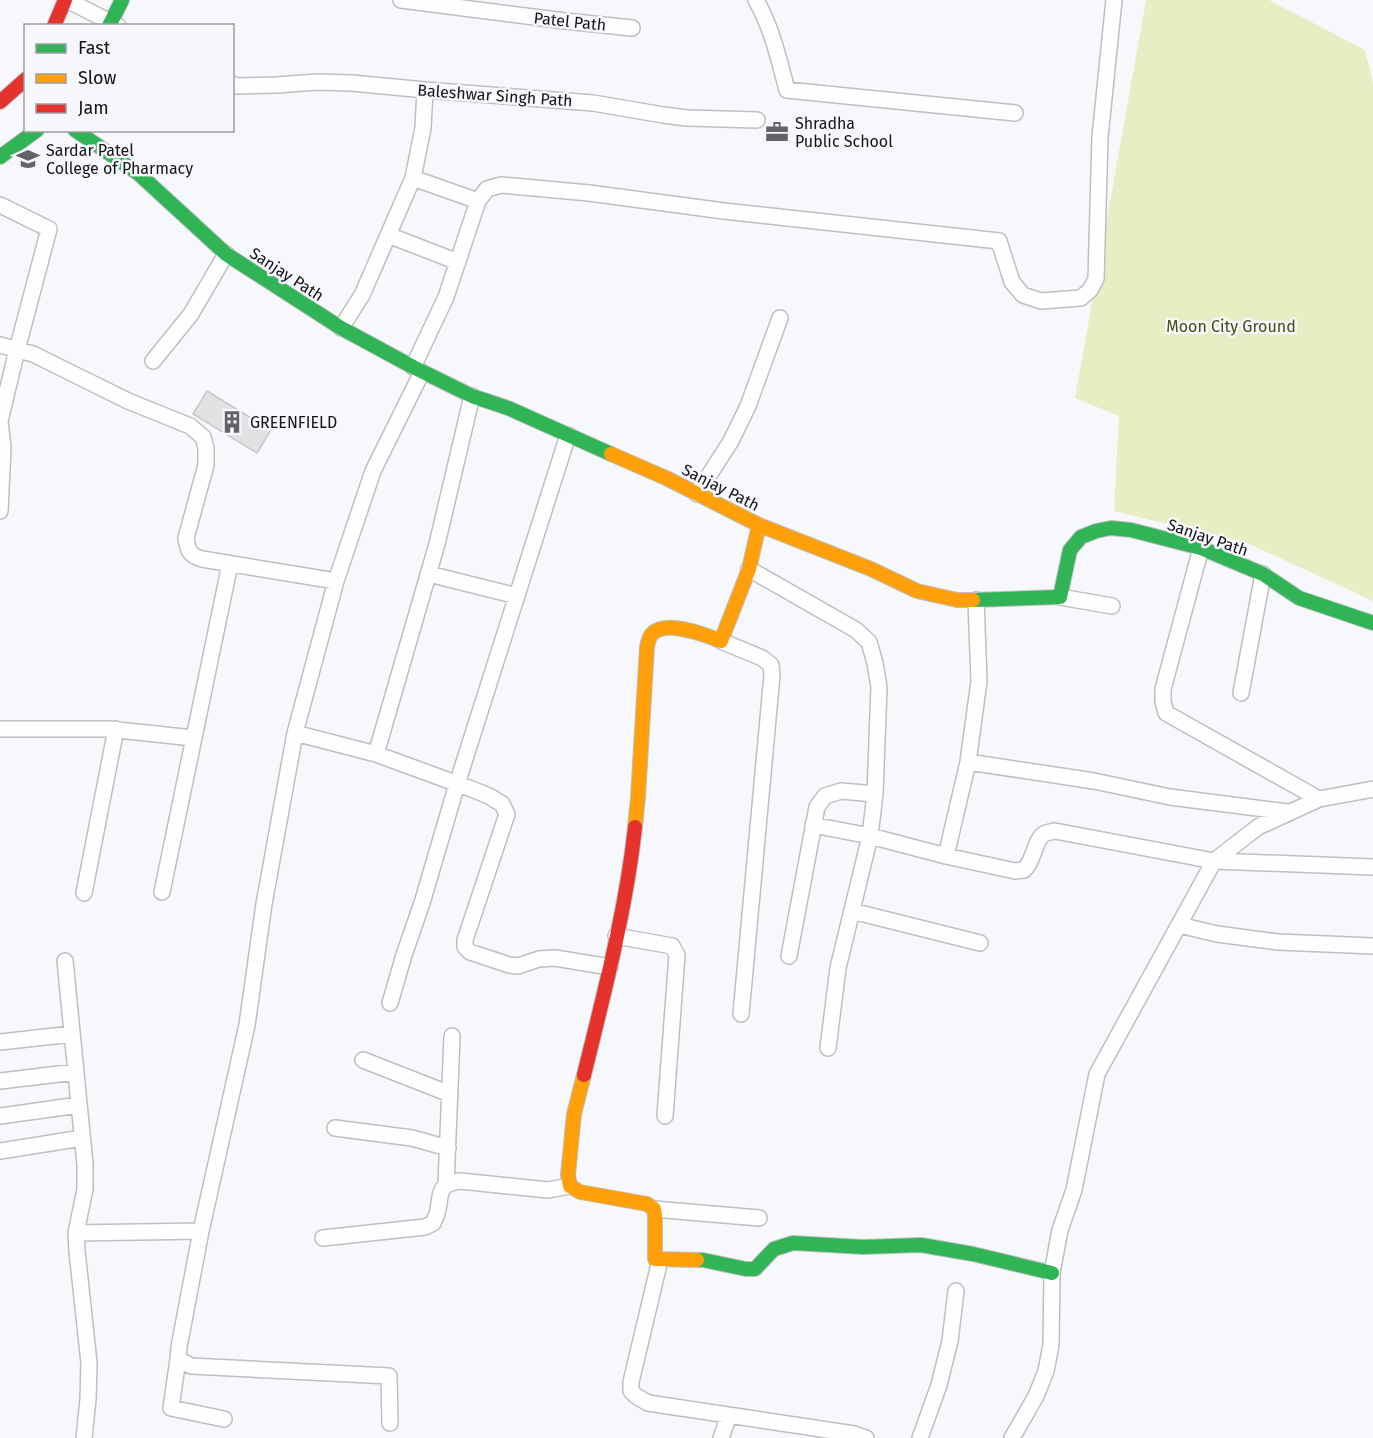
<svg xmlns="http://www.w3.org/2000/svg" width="1373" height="1438" font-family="'Fira Sans',sans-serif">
<rect width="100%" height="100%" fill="#f7f8fc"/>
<!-- green -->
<path fill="#e5efc3" d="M1146,0h123l96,50 8,33v518l-126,-58 -133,-32 5,-95 -44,-18z"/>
<!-- building -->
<path fill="#e2e1e3" stroke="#c8c7c8" stroke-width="1.5" d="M207,391l64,39 -14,23 -64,-39z"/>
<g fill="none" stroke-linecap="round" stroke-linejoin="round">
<!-- street casing -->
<g stroke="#bebfc2" stroke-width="18">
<path id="street" d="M67,0l51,26
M401,0l164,21 67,7
M756,0c16,28 23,60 31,90l228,23
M232,84l4,2 41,-1 40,-3 35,1 73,7 168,13 70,12 24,3 70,2
M425,90l-2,38 -10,50 65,23
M0,205l49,24 -32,121 -17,71 3,26 -3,64
M388,235l70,27
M341,328l21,-33 51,-117
M0,345l33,9 95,47 62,25 13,11 3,11v17l-20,73c2,13 3,17 16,21l134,22
M153,361l38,-47 35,-60
M413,367l33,-70 32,-96 9,-12 14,-4 88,8 135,18 275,30 13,41 11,13 18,6 40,-3 9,-8 6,-11 4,-142 14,-137
M422,372l-49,99 -37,110 -41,152 81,21 93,34 20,8 13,8 5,10 -42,126v7l5,5 39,13 9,1 21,-7 16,-1 55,9
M697,494l34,-53 17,-35 32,-88
M749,569l107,61 13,12 6,21 4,24 -4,107 -34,-3 -16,5 -8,11 -28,149
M429,574l88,22
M1060,597l52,9
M721,641l41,17 9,7 1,10 -31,339
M1241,693l22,-119
M0,729h109l84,9
M295,733l-31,171 -17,121 -46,206 -22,116 -1,12 13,7 198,10 1,47
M376,754l61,-210 35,-148
M968,762l126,19 76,16 118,15
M1319,799l54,-10
M813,825l57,11 5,-42
M946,856l69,15 9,-1c10,-9 11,-31 20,-36 1,-1 10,-3 11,-3l159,30 44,-34 61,-28 -153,-86 -3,-12v-12l38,-141
M162,892l68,-328
M84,893l32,-164
M852,911l128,32
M1179,925l38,9 61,8 95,4
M616,936l56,10 5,9 -12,161
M65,961l20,203v25l-9,44 1,18 12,112 -1,36 -4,39
M390,1003l14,-48 18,-52 35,-119 111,-349
M0,1042l72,-8
M828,1048l10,-80 32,-132 76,20 22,-94 11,-81 -3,-81
M363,1060l87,34
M0,1081l76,-9
M0,1116l79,-11
M335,1128l77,10 36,10
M0,1151l82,-13
M446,1185l6,-149
M654,1209l105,9
M76,1233l125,-2
M323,1238l102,-11 8,-4c0,-1 4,-8 4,-9 5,-17 -2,-30 23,-33l88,9 22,-4
M660,1260l-29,122v9l5,5 12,7 206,31 12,4
M178,1359l-7,49 53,11
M721,1438l8,-23
M920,1438l19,-53 11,-44 6,-50
M1012,1438l24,-42 10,-25 5,-26 1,-72 8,-43 14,-40 23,-116 117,-213 159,6"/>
</g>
<!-- fast casing -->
<g stroke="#bebfc2" stroke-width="16">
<path id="fast" d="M109,26l13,-26
M75,130l64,44 87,80 115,74 72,39 59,29 36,12 103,46
M0,157l37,-27
M973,600l87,-3 10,-47 11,-13 15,-6 15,-3 20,2 70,18 62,26 36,24 74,25
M697,1260h6l43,9h9l19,-20 19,-6 70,4 58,-2 52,9 79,19"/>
</g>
<!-- slow casing -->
<g stroke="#bebfc2" stroke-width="16">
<path id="slow" d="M611,454l55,24 93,47 112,44 46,22 40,9h16
M635,827l3,-30 9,-150c1,-5 2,-10 5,-13 14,-15 53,1 69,7l28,-72 10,-44
M584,1075l-10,39 -6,61 2,11 10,6 67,12 7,5 1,6v44l42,1"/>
</g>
<!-- jam casing -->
<g stroke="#bebfc2" stroke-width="16">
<path id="jam" d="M54,26l11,-26
M0,102l26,-23
M584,1075c20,-82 42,-164 51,-248"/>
</g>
<!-- street -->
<use href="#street" stroke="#fefeff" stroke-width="15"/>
<!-- fast -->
<use href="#fast" stroke="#30b455" stroke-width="14"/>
<!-- slow -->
<use href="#slow" stroke="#ff9f0a" stroke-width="14"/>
<!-- jam -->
<use href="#jam" stroke="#e5322d" stroke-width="14"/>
</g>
<!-- icons -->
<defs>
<g id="office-bare" transform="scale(1.8)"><path d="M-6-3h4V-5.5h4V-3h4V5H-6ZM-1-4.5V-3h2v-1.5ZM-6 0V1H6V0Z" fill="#636466" stroke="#f6f7fd" stroke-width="2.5" paint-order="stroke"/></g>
<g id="university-bare" transform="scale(1.8)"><path d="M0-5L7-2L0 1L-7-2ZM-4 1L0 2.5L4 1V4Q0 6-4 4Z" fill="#636466" stroke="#f6f7fd" stroke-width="2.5" paint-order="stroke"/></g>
<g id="building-bare" transform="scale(1.8)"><path d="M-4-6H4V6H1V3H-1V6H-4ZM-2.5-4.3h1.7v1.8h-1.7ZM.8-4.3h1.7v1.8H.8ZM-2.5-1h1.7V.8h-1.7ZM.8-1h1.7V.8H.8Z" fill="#636466" stroke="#f6f7fd" stroke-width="2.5" paint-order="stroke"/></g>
</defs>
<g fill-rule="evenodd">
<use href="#office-bare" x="777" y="132"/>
<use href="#university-bare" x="28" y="159"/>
<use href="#building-bare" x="232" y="422"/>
</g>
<g text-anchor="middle" stroke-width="5" stroke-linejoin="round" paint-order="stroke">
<!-- street labels -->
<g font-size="16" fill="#141416" stroke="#f6f7fd">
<text transform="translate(570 21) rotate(6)" y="6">Patel Path</text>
<text transform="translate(495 95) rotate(4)" y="6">Baleshwar Singh Path</text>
<text transform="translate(287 274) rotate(33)" y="6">Sanjay Path</text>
<text transform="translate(721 487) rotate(27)" y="6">Sanjay Path</text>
<text transform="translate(1208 537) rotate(19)" y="6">Sanjay Path</text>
</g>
<!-- poi labels -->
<g font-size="16" fill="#141416" stroke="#f6f7fd" text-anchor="start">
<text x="795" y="129">Shradha<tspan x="795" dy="18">Public School</tspan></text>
<text x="46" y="156">Sardar Patel<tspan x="46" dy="18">College of Pharmacy</tspan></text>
<text x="250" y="428">GREENFIELD</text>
</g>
<!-- park labels -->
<g font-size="16" fill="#454e0e" stroke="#f6f7fd">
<text x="1231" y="332">Moon City Ground</text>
</g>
</g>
<!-- legend -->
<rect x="24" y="24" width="210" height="108" fill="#f6f7fd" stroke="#9c9ca1" stroke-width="1.5"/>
<rect x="36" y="44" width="30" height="9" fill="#30b455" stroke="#9c9ca1" stroke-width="1.5"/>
<text x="78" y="54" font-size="18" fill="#141416">Fast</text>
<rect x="36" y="74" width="30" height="9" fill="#ff9f0a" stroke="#9c9ca1" stroke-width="1.5"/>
<text x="78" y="84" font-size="18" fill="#141416">Slow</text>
<rect x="36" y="104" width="30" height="9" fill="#e5322d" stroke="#9c9ca1" stroke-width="1.5"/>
<text x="78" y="114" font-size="18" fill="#141416">Jam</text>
</svg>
